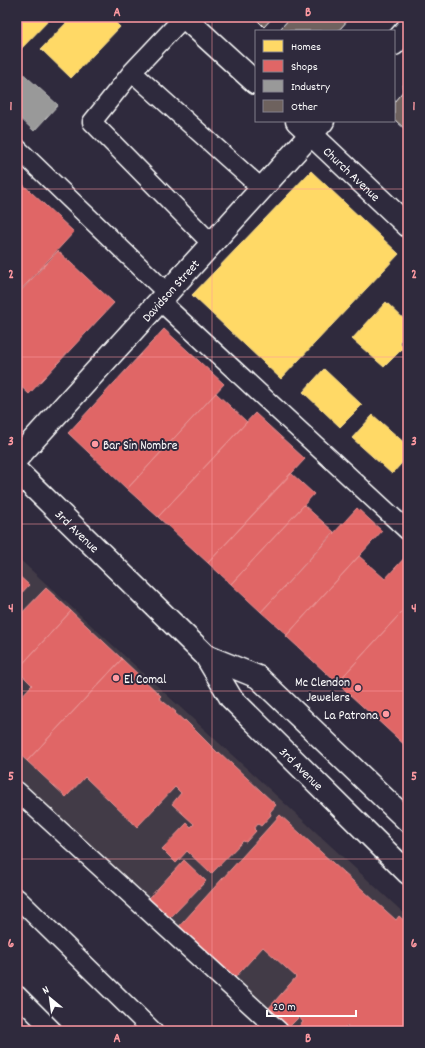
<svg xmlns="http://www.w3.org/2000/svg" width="425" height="1048" font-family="Dekko,sans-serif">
<rect width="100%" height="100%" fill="#2f2a3d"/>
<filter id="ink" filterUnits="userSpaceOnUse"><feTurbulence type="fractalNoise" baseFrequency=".025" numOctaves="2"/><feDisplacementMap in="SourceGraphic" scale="8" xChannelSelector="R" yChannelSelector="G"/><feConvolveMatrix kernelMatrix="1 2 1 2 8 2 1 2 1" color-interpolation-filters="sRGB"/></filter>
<g filter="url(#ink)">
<!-- built -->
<path fill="#423b47" d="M17,557l391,360v114h-120l-271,-252z"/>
<!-- homes -->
<path fill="#ffd966" stroke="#ffe494" d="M17,17h35l-35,36z
M72,17h38l10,10 -49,51 -30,-29z
M311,171l88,83 -118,125 -89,-84z
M386,302l22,21v10l-9,9 5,5 -20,20 -32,-28z
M324,369l38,36 -22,22 -37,-35z
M373,415l35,31v10l-16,18 -40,-36z"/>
<!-- shops -->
<path fill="#e06666" stroke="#e99494" d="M17,179l57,53 -57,62z
M58,251l56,52 -85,91 -12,-11v-88z
M164,329l60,55 -97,105 -59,-56z
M216,393l31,29 -89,95 -31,-28z
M255,413l50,46 -97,104 -50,-46z
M291,473l23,21 -83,90 -23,-21z
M304,505l30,27 -73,80 -30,-28z
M357,508l25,23 -95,104 -26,-23z
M408,554v51l-71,78 -51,-47 73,-80 26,23z
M17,574l12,11 -12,13z
M46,588l25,23 -54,59v-52z
M408,605v143l-71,-65z
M71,611l51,48 -95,102 -10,-9v-51l15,-16 -15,-15z
M122,659l39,37 -2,2 17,14 -1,1 9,8 1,-1 33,33 1,-1 57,53 -6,7 1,3 -10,11 -3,-2 -4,5 2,2 -10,11 -3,-1 -32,33 -24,-23 -11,12 -14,-14 25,-26 4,4 3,-3 -22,-20 9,-11 -6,-6 -38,40 -52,-50 -19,20 -39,-36z
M280,815l116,105 3,-4 9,8v107h-55l-6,-5 -5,5h-47l8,-9 -4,-5 -11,11 -20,-19 28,-32 -33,-30 -32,35 -56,-51z
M184,860l22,21 -37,38 -21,-20z"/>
<!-- industry -->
<path fill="#999" stroke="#b8b8b8" d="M18,69l40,36 -24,26 -17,-16z"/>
<!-- building -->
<path fill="#6e625e" stroke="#fff" d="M254,17h19l-9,10z
M291,17h60l-13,14h-55l-2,-3z
M408,80v52l-14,-13v-17l11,-13 -3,-2z"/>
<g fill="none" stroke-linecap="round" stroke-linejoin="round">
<!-- lane casing -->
<g stroke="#fff" stroke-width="21">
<path id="lane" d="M184,17l-52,55 129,116
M132,72l-40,50 119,121
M17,148l150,145
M160,301l248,230
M17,791l262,240
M17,898l136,133
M17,995l36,36"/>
</g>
<!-- street casing -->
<g stroke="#fff" stroke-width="25">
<g id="street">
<path d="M184,17l72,66"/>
<path d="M394,44l14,-16"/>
<path id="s1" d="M297,121l111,105"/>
<path d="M167,293l156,-172"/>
</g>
</g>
<!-- secondary casing -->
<g stroke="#fff" stroke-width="25">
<g id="secondary">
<path d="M17,458l150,-165"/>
<path id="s2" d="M17,471l189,185 25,42 177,175"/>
<path d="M206,656l52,21 150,144"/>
</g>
</g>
<!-- lane -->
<use href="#lane" stroke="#2f2a3d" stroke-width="18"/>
<!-- street -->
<use href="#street" stroke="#2f2a3d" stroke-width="22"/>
<!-- secondary -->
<use href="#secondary" stroke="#2f2a3d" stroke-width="22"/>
</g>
</g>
<!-- grid -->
<path fill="none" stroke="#ff9aa2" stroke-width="1" stroke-opacity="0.55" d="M212,17v1014M17,189h391M17,357h391M17,524h391M17,691h391M17,859h391"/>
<!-- markers -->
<g fill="#ff9aa2" stroke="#2f2a3d" stroke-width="1.5">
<circle cx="95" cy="444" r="4"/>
<circle cx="116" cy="678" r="4"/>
<circle cx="358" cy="688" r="4"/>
<circle cx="386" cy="714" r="4"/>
</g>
<g text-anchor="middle" stroke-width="4" stroke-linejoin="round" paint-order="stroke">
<!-- street labels -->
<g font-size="13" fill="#fff" stroke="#2f2a3d">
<text dy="5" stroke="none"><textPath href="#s1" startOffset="76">Church Avenue</textPath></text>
<text transform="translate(170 290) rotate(-48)" y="5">Davidson Street</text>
<text dy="5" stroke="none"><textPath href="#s2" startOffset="85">3rd Avenue</textPath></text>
<text dy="5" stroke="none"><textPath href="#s2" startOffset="413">3rd Avenue</textPath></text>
</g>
<!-- poi labels -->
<g font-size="13" fill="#fff" stroke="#2f2a3d" text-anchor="start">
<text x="103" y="449">Bar Sin Nombre</text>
<text x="124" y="683">El Comal</text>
<text x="350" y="686" text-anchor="end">Mc Clendon<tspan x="350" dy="15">Jewelers</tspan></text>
<text x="378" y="719" text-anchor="end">La Patrona</text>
</g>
</g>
<!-- margin -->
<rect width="425" height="1048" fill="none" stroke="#2f2a3d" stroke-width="44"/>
<!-- legend -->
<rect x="255" y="30" width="140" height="92" fill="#2f2a3d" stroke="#827f8b"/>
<rect x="263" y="40" width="20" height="12" fill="#ffd966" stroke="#827f8b"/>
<text x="291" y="50" font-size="12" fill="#ffffff">Homes</text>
<rect x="263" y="60" width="20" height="12" fill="#e06666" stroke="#827f8b"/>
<text x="291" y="70" font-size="12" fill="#ffffff">Shops</text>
<rect x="263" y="80" width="20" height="12" fill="#999999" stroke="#827f8b"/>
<text x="291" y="90" font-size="12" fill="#ffffff">Industry</text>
<rect x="263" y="100" width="20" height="12" fill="#6e625e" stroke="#827f8b"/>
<text x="291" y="110" font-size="12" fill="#ffffff">Other</text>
<!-- north arrow -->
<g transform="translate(50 998) rotate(331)" stroke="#2f2a3d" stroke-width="3" paint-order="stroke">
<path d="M0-3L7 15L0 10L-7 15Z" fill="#ffffff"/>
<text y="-6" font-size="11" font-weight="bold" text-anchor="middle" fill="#ffffff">N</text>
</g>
<!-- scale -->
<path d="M267 1010v6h89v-6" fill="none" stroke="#ffffff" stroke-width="2"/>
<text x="273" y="1010" font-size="12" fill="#ffffff" stroke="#2f2a3d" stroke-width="3" paint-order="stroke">20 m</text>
<rect x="22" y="22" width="381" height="1004" fill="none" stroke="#ff9aa2" stroke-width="1.5"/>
<g font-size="13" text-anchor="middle" font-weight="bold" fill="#ff9aa2">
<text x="117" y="16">A</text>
<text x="308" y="16">B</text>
<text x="11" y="110">1</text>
<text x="414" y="110">1</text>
<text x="11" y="278">2</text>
<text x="414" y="278">2</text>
<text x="11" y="445">3</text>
<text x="414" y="445">3</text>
<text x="11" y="612">4</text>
<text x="414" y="612">4</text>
<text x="11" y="780">5</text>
<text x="414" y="780">5</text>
<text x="11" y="947">6</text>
<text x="414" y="947">6</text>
<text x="117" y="1042">A</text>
<text x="308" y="1042">B</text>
</g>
</svg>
